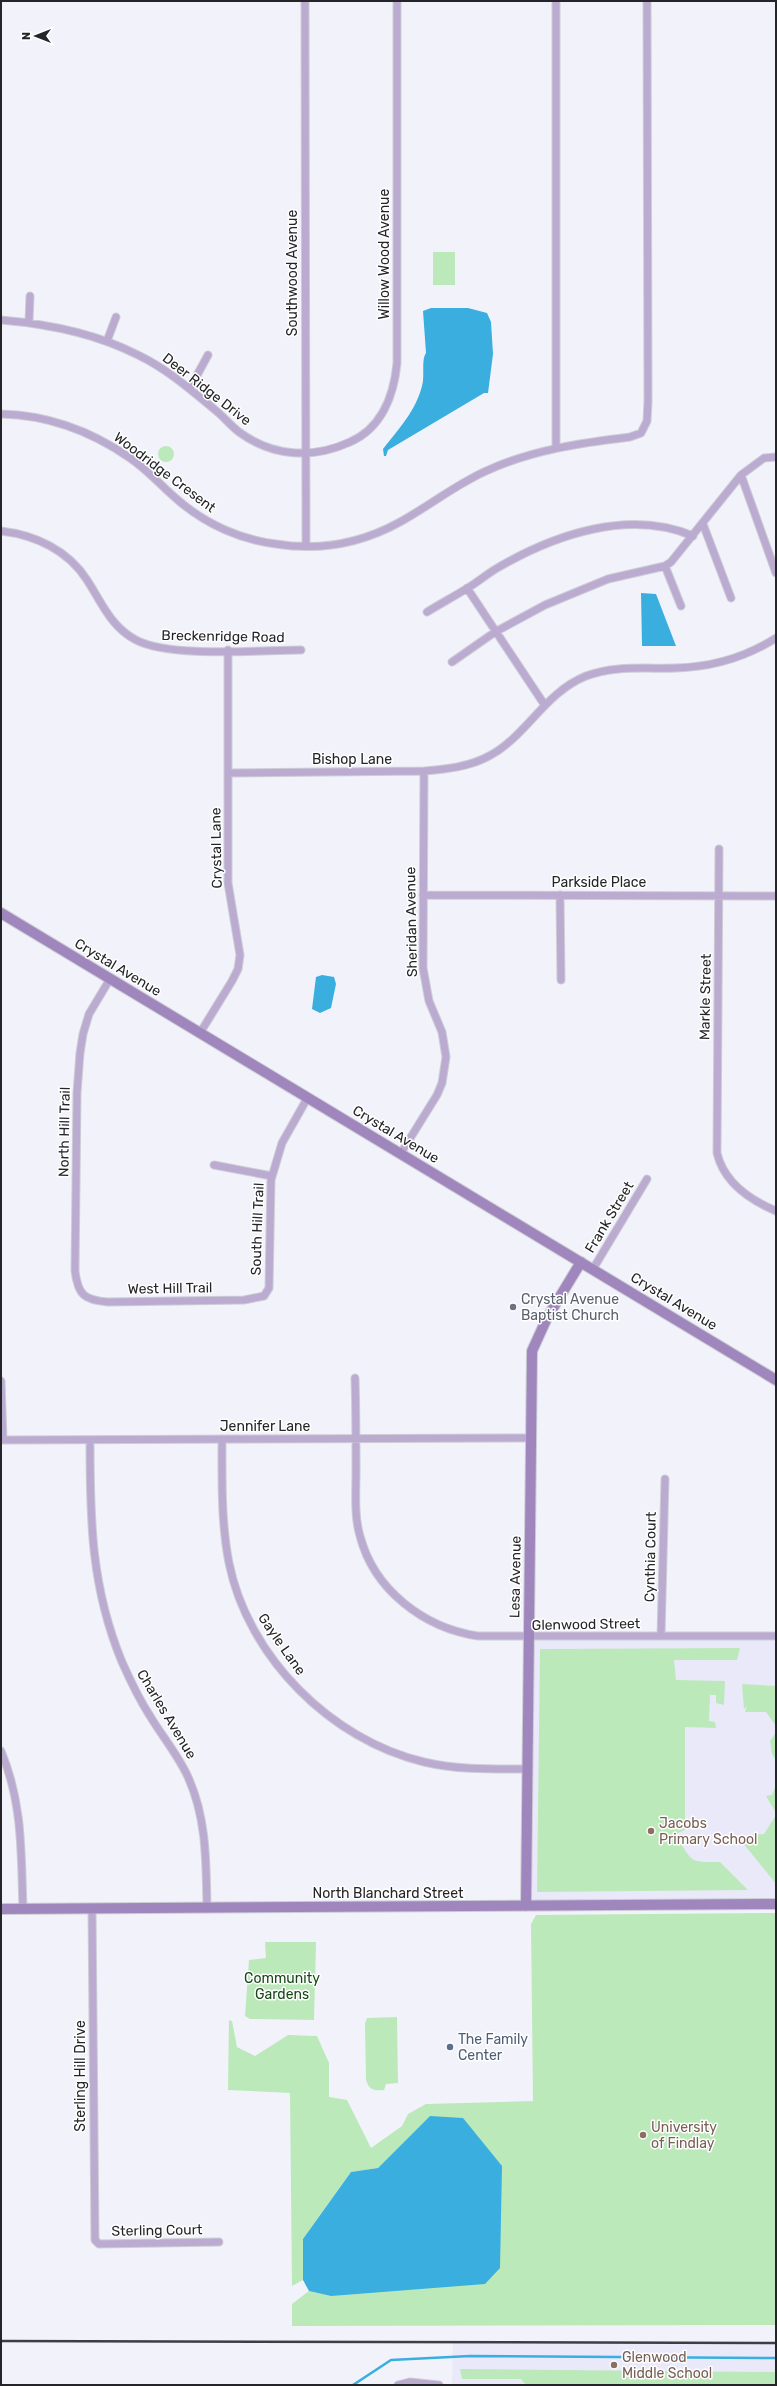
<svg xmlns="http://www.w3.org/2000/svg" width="777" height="2386" font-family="Rubik,sans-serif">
<rect width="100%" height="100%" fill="#f2f2fb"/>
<!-- built -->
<path fill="#eae9fa" d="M776,1636v268l-250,2 2,-269z
M453,2342l323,2v41h-324z"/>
<!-- green -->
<path fill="#bce9ba" d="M433,252h22v33h-22z
M158 454a8 8 0 1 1 16 0a8 8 0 1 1-16 0Z
M740,1648l-3,12h-63l2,20 49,1 -1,24 -8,-2v-8h-6l-1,26 6,1 1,6 -31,-1v103l-7,3 -1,4c16,26 12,25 43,25l28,28 -211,2 3,-243z
M742,1684l34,2v40l-10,-14h-21l2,-6 -3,3z
M776,1732v29l-4,-7 -2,-13z
M776,1784v29l-10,-17 6,-1z
M776,1815v69l-33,-41 6,-8 15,-1z
M776,1913v412l-484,1v-22l17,-13 22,5 99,-180 -52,52 -27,4 -48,67v41l-11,6 -2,-193 -62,-3 1,-70 3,1 5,26 18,9 33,-21 29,1 12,27v34l18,3 24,48 31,-22 6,-12 18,-10 107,-3 -2,-177 5,-9z
M265,1942h51l-2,78 -64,-1 -5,-3 4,-56 17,-2z
M397,2017l1,66 -12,1 -2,6c-10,1 -15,0 -18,-10l-1,-57 2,-5z
M460,2369l316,3v13h-250l-5,-6h-59z"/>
<!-- water -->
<path fill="#39aedf" d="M431,308h37l19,5 4,9 2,32 -5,39h-4l-96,57 -2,6h-2l-1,-7c16,-20 33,-39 39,-63 3,-10 -1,-26 4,-33l-3,-42z
M641,593l15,1 20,52h-34z
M322,975l12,2 2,7 -5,24 -11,5 -8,-4 4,-32z
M430,2116l33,2 39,48 -2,102 -15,16 -154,12 -22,-5 -6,-11v-41l48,-67 27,-4z"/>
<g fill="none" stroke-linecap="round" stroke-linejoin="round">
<!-- stream -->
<path stroke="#39aedf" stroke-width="2.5" d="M353,2385l38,-25 79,-4 306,2"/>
<!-- street casing -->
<g stroke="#cdcdd5" stroke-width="9">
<path id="street" d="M305,1l1,545
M556,1v447
M1,320c48,4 94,13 137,35 29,14 52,34 76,54 9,7 16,16 25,23 34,25 74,27 111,10 32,-14 44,-47 47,-79v-362
M29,322l1,-26
M107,341l9,-24
M190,388l18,-33
M1,414c47,1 90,17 129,44 18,12 32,29 49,43 27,23 62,39 97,43 43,7 86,-1 124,-22 29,-16 55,-37 86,-51 46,-21 94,-28 144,-34l11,-4 6,-12 1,-20 -1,-400
M741,475l35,98
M703,524l28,74
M1,531c34,4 67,19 86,49 15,23 24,47 49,60 34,18 124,10 165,10
M665,566l16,40
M467,588l77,116
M427,612c13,-8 26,-15 39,-23 12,-7 22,-16 33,-22 57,-33 131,-58 194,-31
M452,662l43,-30 50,-27 63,-26 57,-13 6,-4 70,-87 23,-17 12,-1
M228,773l196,-2c22,-2 45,-4 65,-15 38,-20 55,-63 97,-80 28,-11 60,-7 90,-8 35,-1 70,-11 100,-30
M719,849l-2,304c7,30 33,47 59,58
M423,895l353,1
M560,895l1,85
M110,979l-21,35 -6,20 -3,19 -3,40 -2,178c3,24 9,29 33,31l136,-2 20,-4 5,-8 2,-108 11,-37 26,-46
M200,1033l32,-52 6,-12 2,-14 -12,-72v-233
M401,1153l36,-58 5,-12 4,-26 -4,-25 -13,-31 -6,-33 1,-197
M214,1165l58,11
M593,1269l54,-90
M355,1378c1,32 1,63 1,94 0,21 -2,44 4,64 14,54 64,92 118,100h298
M1,1381l2,59
M222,1439c0,41 -1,83 7,124 19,94 102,177 195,199 34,8 68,7 103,7
M1,1440l529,-2
M90,1440c0,80 1,147 32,222 8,18 17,37 28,54 12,20 28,39 38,61 19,42 18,86 19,131
M661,1636l4,-157
M1,1751c22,53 20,102 22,158
M92,1908l3,332 4,4 120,-2
M398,2385l12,-3 29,3"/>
</g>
<!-- secondary casing -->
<g stroke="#cdcdd5" stroke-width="12">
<path id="secondary" d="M1,913l775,467
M526,1906l6,-555 15,-33 34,-56
M1,1909l775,-5"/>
</g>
<!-- street -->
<use href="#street" stroke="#bbabd1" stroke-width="7"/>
<!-- secondary -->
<use href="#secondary" stroke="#9f87be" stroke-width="10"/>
<!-- rail -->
<path stroke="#3e3d42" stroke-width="2.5" d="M1,2341l775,2"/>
</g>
<!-- markers -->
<circle fill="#6b7280" stroke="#fff" stroke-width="1.5" cx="513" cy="1307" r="4"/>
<g fill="#8d6e63" stroke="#fff" stroke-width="1.5">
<circle cx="651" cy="1831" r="4"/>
<circle cx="643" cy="2135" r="4"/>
<circle cx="614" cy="2365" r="4"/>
</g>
<circle fill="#5c6f8a" stroke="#fff" stroke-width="1.5" cx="450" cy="2047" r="4"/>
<g text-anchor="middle" stroke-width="3" stroke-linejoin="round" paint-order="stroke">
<!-- street labels -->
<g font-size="14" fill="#252428" stroke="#fff">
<text transform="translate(384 254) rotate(-90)" y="5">Willow Wood Avenue</text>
<text transform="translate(292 273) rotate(-90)" y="5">Southwood Avenue</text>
<text transform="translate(207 389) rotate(38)" y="5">Deer Ridge Drive</text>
<text transform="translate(165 472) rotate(37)" y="5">Woodridge Cresent</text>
<text transform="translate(223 636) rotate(1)" y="5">Breckenridge Road</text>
<text x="352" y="764">Bishop Lane</text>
<text transform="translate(216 848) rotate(-91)" y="5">Crystal Lane</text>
<text x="599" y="887">Parkside Place</text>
<text transform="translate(411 922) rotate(-91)" y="5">Sheridan Avenue</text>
<text transform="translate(118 967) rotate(31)" y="5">Crystal Avenue</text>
<text transform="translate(705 997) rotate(-89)" y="5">Markle Street</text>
<text transform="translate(64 1132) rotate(-89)" y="5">North Hill Trail</text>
<text transform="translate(396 1134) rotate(31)" y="5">Crystal Avenue</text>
<text transform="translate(609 1217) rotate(-59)" y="5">Frank Street</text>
<text transform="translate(257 1229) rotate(-88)" y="5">South Hill Trail</text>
<text transform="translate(170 1288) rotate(-1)" y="5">West Hill Trail</text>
<text transform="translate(674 1301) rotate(31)" y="5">Crystal Avenue</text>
<text x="265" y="1431">Jennifer Lane</text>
<text transform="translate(650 1557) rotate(-89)" y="5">Cynthia Court</text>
<text transform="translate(515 1577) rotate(-89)" y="5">Lesa Avenue</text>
<text transform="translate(586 1624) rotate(-1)" y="5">Glenwood Street</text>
<text transform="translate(282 1644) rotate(55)" y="5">Gayle Lane</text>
<text transform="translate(167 1714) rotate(59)" y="5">Charles Avenue</text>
<text x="388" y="1898">North Blanchard Street</text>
<text transform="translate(80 2076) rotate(-90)" y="5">Sterling Hill Drive</text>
<text transform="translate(157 2230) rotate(-1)" y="5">Sterling Court</text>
</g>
<!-- worship labels -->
<g font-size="14" fill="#5b616d" stroke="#fff" text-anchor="start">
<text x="521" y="1304">Crystal Avenue<tspan x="521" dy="16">Baptist Church</tspan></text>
</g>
<!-- education labels -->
<g font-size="14" fill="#785e54" stroke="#fff" text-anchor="start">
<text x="659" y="1828">Jacobs<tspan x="659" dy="16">Primary School</tspan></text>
<text x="651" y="2132">University<tspan x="651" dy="16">of Findlay</tspan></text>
<text x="622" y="2362">Glenwood<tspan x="622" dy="16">Middle School</tspan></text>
</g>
<!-- park labels -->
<g font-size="14" fill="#174717" stroke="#fff">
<text x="282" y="1983">Community<tspan x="282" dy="16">Gardens</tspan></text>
</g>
<!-- service labels -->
<g font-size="14" fill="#4e5e75" stroke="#fff" text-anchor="start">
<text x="458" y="2044">The Family<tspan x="458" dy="16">Center</tspan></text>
</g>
</g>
<!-- border -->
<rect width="777" height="2386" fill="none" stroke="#252428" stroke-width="4"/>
<!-- north arrow -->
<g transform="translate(36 36) rotate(270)" stroke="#ffffff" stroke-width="3" paint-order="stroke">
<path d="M0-3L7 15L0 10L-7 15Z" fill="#252428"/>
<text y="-6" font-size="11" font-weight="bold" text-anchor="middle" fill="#252428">N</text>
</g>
</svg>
